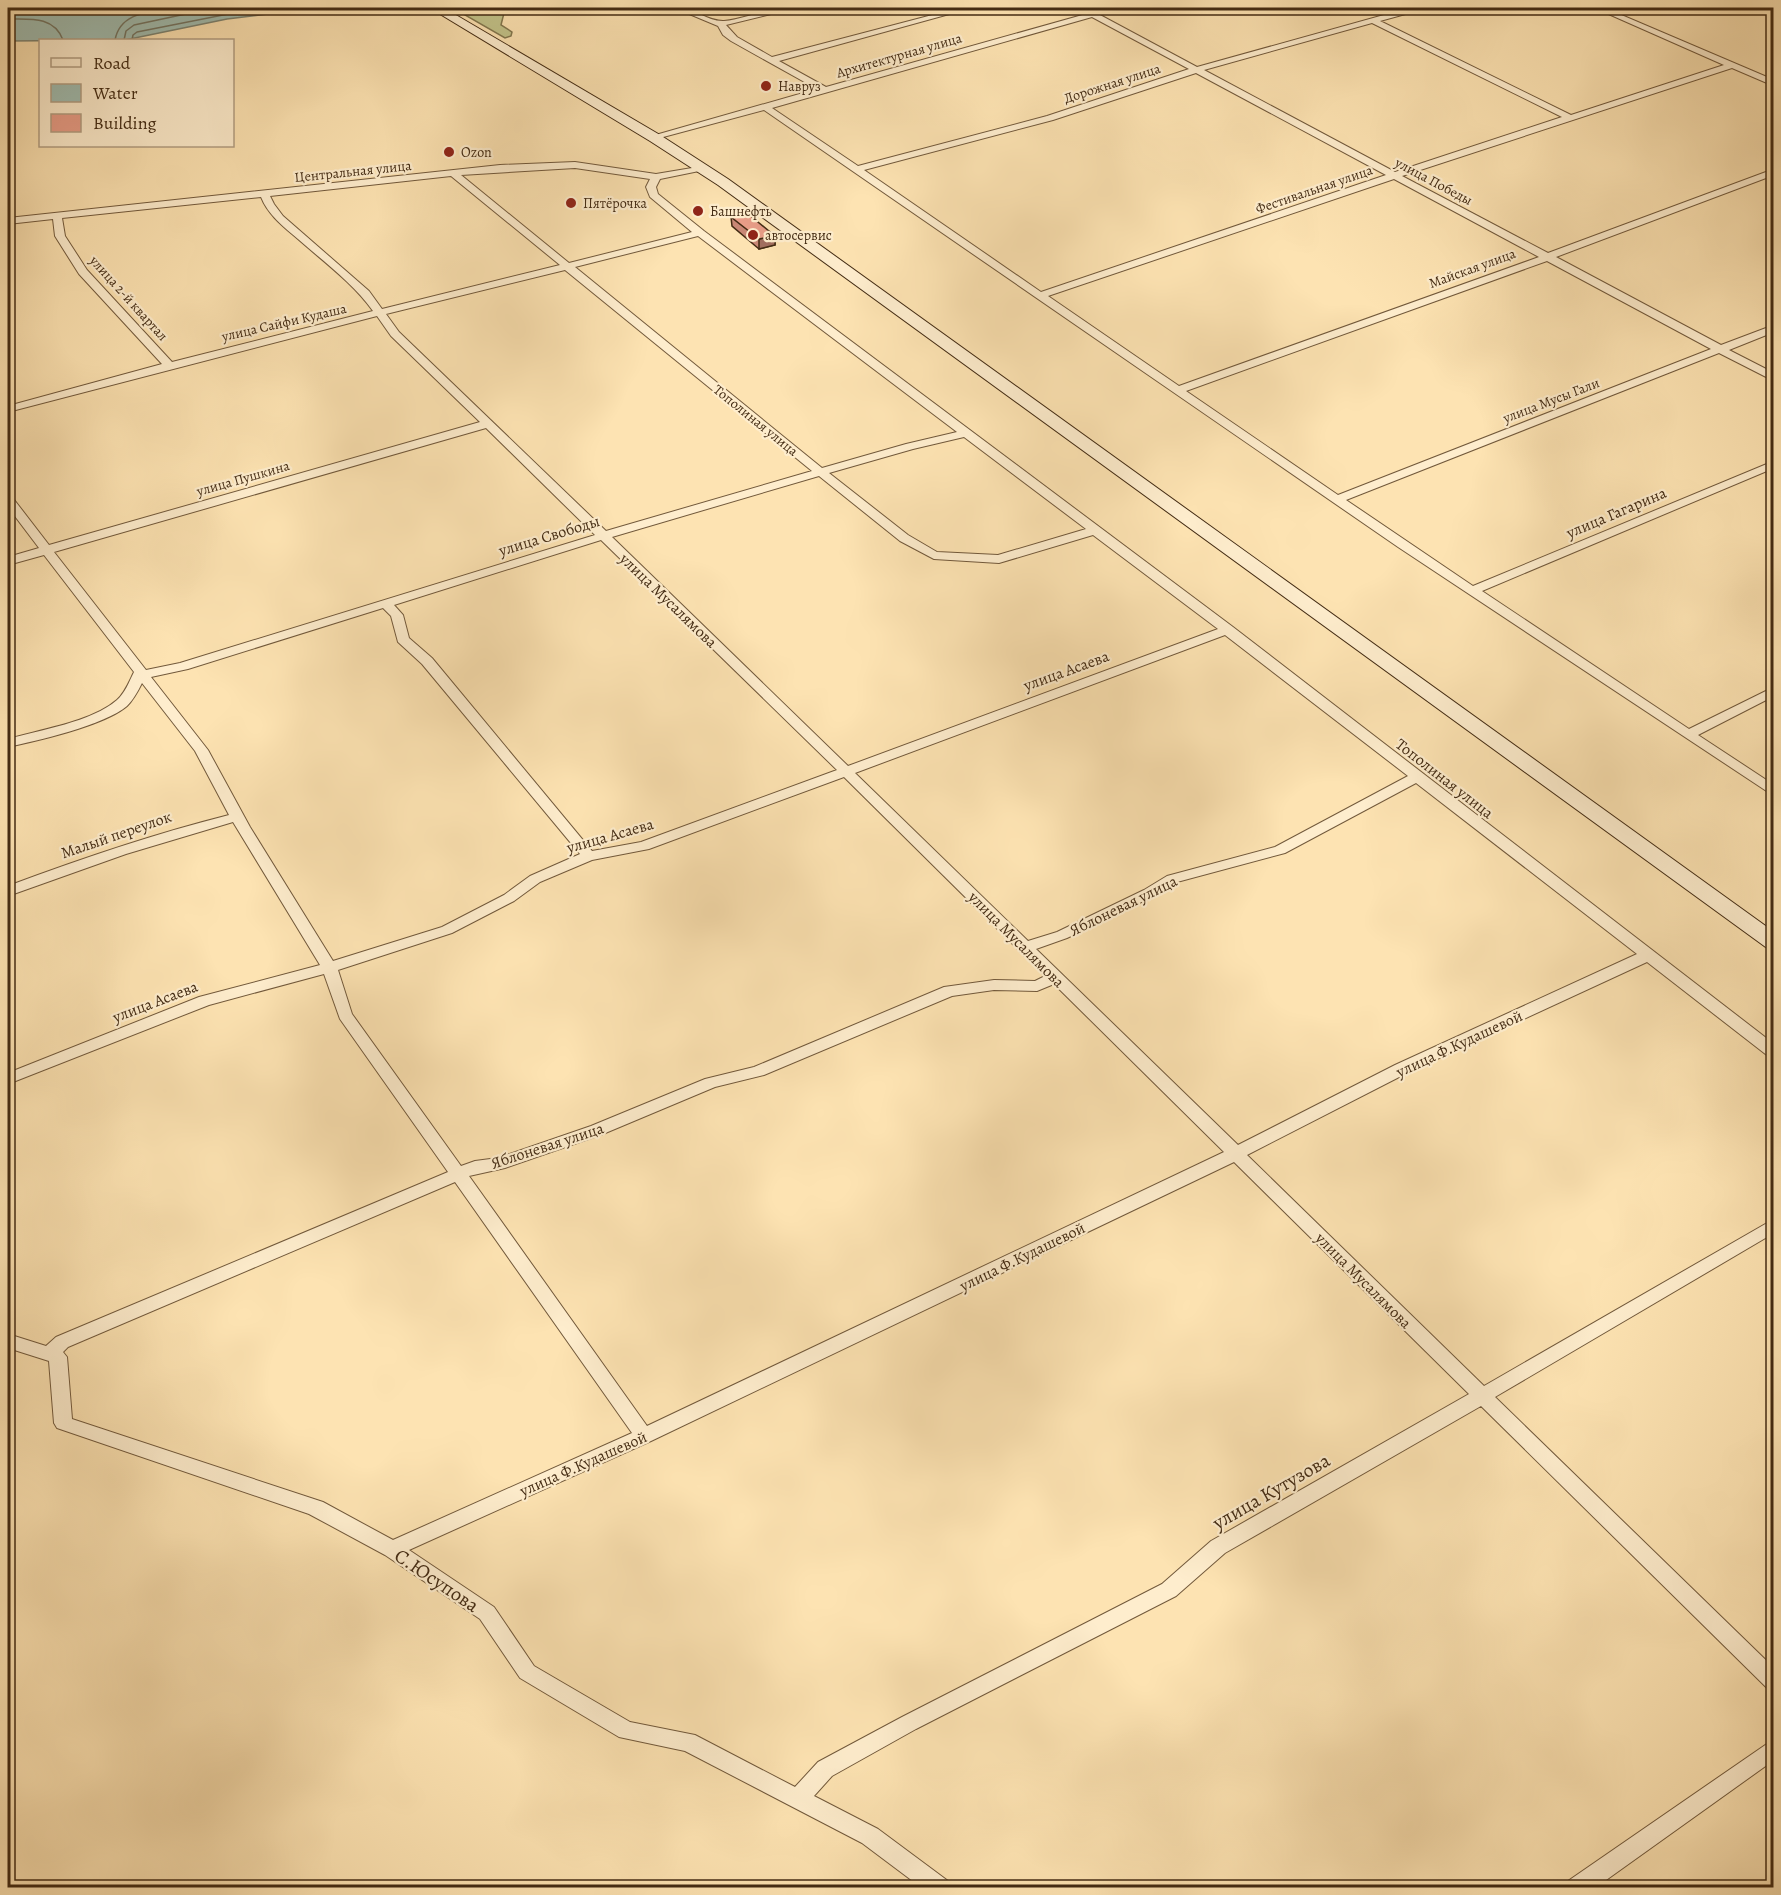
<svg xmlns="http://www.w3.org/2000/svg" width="1781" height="1895" font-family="Alegreya,serif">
<rect width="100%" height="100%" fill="#fde3b2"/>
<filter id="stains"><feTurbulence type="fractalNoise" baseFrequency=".00333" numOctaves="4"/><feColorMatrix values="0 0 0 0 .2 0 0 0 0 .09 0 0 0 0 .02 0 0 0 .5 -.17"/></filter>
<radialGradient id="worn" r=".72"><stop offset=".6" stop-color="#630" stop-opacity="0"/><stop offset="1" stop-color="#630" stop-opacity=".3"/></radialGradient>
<!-- green -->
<path fill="#c2c38a" stroke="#82774e" stroke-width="1.5" d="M459,8h34l11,5 -3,12 11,7 -1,4 -6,2 -47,-27z"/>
<!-- water -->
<path fill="#a0bdb1" stroke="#7b8372" stroke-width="1.5" d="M8,8h308l-89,11 -102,21 -117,1z"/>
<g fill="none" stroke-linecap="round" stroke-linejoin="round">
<!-- shore -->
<path stroke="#727462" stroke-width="1.5" d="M8,19c22,0 46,-3 55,21
M115,40c5,-27 33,-28 56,-32
M124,40l2,-9 8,-6 80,-17
M132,40l1,-5 4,-3 122,-24"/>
<!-- street casing -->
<g stroke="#72593b" stroke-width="2">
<path id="street" d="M675,8c17,-2 32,14 49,13 22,-2 41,-13 64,-13l-1,2 -61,15 11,12 35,20 187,-49h12l-192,53 47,26 260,-73 -9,-6h9l8,4 26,-4 -1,2 -19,5 97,52 212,-59h12l-1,2 -40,11 191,94 153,-50 -129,-57h10l169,72v6l-42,-18 -330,108 146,77 226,-84v6l-218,82 165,88 53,-20v7l-45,18 45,23v8l-55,-28 -373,147 127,86 301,-125v7l-292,123 207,138 85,-42v9l-76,39 76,50v11l-376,-249 -634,-437 -112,30v-4l165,-47 -86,-48 -8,-6 -5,-9zM1092,17l97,52 -142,47 -189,50 -86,-58zM1372,23l190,94 -167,55 -191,-102zM1196,73l190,102 -345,117 -177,-122 189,-50zM1394,179l145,78 -360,129 -131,-90zM1547,261l164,88 -373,146 -152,-104z
M575,162l81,12 48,-8v4l-44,9 -4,8 2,7 46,37 529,396 541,417v13l-6,-1 -121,-94 -240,111 -160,82 237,231 290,-167v14l-279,164 279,271v23l-7,-3 -286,-282 -256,147 -49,43 -260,133 -84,47 -18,20 64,33 70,52 3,7h-29l-60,-45 -177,-92 -66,-14 -99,-59 -40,-59 -95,-64 -76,-41 -252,-86 -3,-5 -5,-62 -41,-13v-14l38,12 10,-9 392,-165 -108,-153 -16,-45 -115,31 -201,79v-11l191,-76 121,-32 -87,-143 -107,32 -118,42v-10c72,-27 146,-52 221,-71l-34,-64 -53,-68c-4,8 -9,17 -15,23 -22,19 -91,35 -119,41v-8c31,-9 84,-17 109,-39 8,-7 12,-18 17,-28l-90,-117 -36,10v-8l31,-9 -31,-41v-10h4l37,48 431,-123 -89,-86 -14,-20 -369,96v-6l154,-42 -83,-90 -24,-38 -2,-17 -45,5v-6l492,-53zM575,168l75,11 -4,8 4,10 42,35 -123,31 -108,-88zM451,176l109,89 -178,44 -13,-18 -86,-75 -9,-12 -4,-8zM261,197c7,18 23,30 37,42 26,23 55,44 75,72l-201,51 -85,-92 -22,-34 -3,-18zM698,236l259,196 -51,12 -84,24 -247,-201zM565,270l247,201 -206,60 -207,-199 -13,-18zM486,428l109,107 -415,128 -34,7 -92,-118zM964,437l122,92 -88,26 -61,-3 -29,-17 -79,-62 84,-24zM819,476l81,65 34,18 65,4 94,-28 125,94 -370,137 -236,-229zM601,540l236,230 -196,72 -49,9 -160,-193 -23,-20 -6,-23 -9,-10zM383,608l8,8 7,26 24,22 158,190 -50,22 -26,19 -62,32 -109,34 -83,-134 -42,-77 -57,-73 37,-8zM1225,635l183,141 -133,71 -108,29 -23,14 -87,42 -29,9 -173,-168zM844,777l201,199 -10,5 -41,-1 -50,7 -190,80 -49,12 -114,47 -93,32 -23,3 -14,5 -109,-152 -14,-44 114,-37 62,-32 26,-19 52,-22 57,-11zM1416,783l221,171 -242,111 -157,80 -202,-196 31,-11 87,-42 23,-14 108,-29zM1054,984l170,168 -577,274 -178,-250 36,-8 98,-34 112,-47 49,-12 188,-79 42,-6 43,1zM1234,1162l235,232 -258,147 -49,43 -260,133 -84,45 -23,25 -100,-52 -65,-13 -96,-56 -40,-59 -85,-57 242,-109zM455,1182l177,251 -239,107 -70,-38 -251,-83 -5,-62 -4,-5 5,-5z
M1774,1739v21l-179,128h-30l3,-7z"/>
</g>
<!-- secondary casing -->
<g stroke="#432b13" stroke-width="2">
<path id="secondary" d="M430,8h14l216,127 68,44 1046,753v18l-7,-2 -1049,-763 -68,-44z"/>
</g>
<!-- street -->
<use href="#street" fill="#feedcd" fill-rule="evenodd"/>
<!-- secondary -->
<use href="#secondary" fill="#feedcd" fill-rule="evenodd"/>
</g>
<!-- wall -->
<path fill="#c88775" stroke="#432b13" stroke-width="1.5" d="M731,217l44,19v9l-16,4 -27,-23z"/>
<!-- shaded-wall -->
<path fill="#a26e5f" stroke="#432b13" stroke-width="1.5" d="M775,236v9l-16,4v-10z"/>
<!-- building -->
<path fill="#e89d88" stroke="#432b13" stroke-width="1.5" d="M747,213l28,23 -16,3 -28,-22z"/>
<!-- markers -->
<g fill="#8f2418" stroke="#feedcd" stroke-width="2">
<circle cx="766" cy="86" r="6"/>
<circle cx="449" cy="152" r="6"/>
<circle cx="571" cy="203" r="6"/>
<circle cx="698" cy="211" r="6"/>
<circle cx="753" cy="235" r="6"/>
</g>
<g text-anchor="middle" stroke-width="4.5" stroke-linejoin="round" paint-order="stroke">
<!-- far-street labels -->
<g font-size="14" fill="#432b13" stroke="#feedcd">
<text transform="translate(899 55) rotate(-16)" y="5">Архитектурная улица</text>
<text transform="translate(1112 83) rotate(-18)" y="5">Дорожная улица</text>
<text transform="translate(353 171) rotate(-6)" y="5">Центральная улица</text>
<text transform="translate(1434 181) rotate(28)" y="5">улица Победы</text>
<text transform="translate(1314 189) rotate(-19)" y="5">Фестивальная улица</text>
<text transform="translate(1472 268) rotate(-20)" y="5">Майская улица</text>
<text transform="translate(129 298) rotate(48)" y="5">улица 2-й квартал</text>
<text transform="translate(284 322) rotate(-13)" y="5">улица Сайфи Кудаша</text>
<text transform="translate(1551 400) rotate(-21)" y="5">улица Мусы Гали</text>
<text transform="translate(756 420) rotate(39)" y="5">Тополиная улица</text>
<text transform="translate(243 478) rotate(-16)" y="5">улица Пушкина</text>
</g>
<!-- far-poi labels -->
<g font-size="14" fill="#432b13" stroke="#feedcd" text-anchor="start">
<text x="778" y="91">Навруз</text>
<text x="461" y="157">Ozon</text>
<text x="583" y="208">Пятёрочка</text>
<text x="710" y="216">Башнефть</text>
<text x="765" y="240">автосервис</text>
</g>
<!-- street labels -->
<g font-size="16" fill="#432b13" stroke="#feedcd">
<text transform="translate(1616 512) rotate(-23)" y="6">улица Гагарина</text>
<text transform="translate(549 535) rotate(-17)" y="6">улица Свободы</text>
<text transform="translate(669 600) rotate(44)" y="6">улица Мусалямова</text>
<text transform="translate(1066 670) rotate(-20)" y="6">улица Асаева</text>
<text transform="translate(1445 778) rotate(38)" y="6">Тополиная улица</text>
<text transform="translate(116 834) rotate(-19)" y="6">Малый переулок</text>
<text transform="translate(610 835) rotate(-16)" y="6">улица Асаева</text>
<text transform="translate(1123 905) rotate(-26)" y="6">Яблоневая улица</text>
<text transform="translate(1017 939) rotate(45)" y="6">улица Мусалямова</text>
<text transform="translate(155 1001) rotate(-21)" y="6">улица Асаева</text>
<text transform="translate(1459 1043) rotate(-25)" y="6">улица Ф.Кудашевой</text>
<text transform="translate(547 1145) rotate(-18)" y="6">Яблоневая улица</text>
<text transform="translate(1022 1256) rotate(-26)" y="6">улица Ф.Кудашевой</text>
<text transform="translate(1364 1280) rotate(45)" y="6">улица Мусалямова</text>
<text transform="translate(583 1463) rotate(-24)" y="6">улица Ф.Кудашевой</text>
</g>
<!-- near-street labels -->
<g font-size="20" fill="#432b13" stroke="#feedcd">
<text transform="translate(1271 1491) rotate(-30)" y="7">улица Кутузова</text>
<text transform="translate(437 1580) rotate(34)" y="7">С.Юсупова</text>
</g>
</g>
<!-- margin -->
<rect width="1781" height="1895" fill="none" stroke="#fde3b2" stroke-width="30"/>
<rect x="9" y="9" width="1763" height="1877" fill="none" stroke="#432b13" stroke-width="3"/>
<rect x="15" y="15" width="1751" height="1865" fill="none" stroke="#432b13" stroke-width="1.5"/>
<!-- legend -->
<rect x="39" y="39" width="195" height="108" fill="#feedcd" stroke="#b39f83" stroke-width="1.5"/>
<rect x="51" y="58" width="30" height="9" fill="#feedcd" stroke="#b39f83" stroke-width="1.5"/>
<text x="93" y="69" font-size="18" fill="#432b13">Road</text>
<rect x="51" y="84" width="30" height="18" fill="#a0bdb1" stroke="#b39f83" stroke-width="1.5"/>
<text x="93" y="99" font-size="18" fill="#432b13">Water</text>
<rect x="51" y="114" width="30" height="18" fill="#e89d88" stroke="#b39f83" stroke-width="1.5"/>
<text x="93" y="129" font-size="18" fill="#432b13">Building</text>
<rect width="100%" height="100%" filter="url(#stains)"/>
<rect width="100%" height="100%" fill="url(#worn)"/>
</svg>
